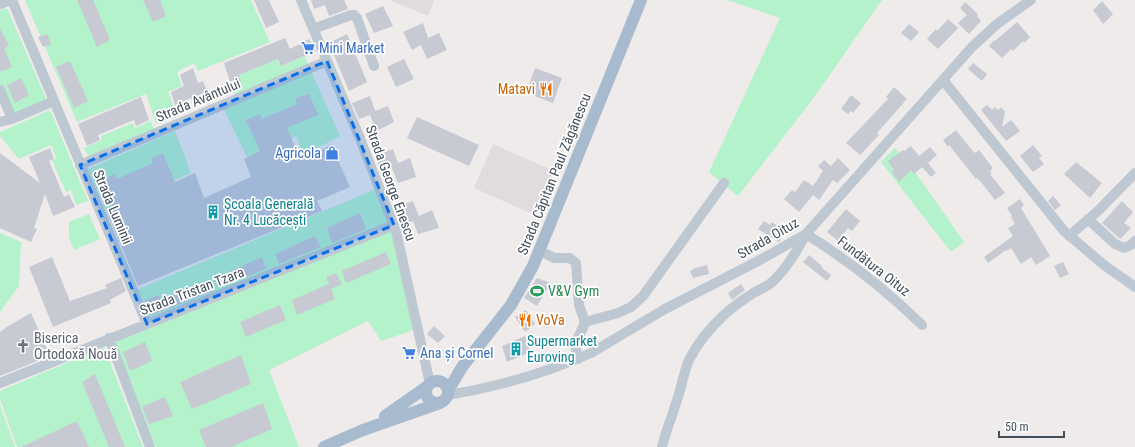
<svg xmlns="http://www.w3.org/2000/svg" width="1135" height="447" font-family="'Roboto Condensed',sans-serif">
<rect width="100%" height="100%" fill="#efebeb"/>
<!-- education -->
<path fill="#e0dcdd" d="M389,0h45l-6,16z
M493,144l61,27 -19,44 -61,-27z"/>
<!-- green -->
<path fill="#b4f2cb" d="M25,0h226l19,42 -72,29 -4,-8 -17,9 5,14 -14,6 9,23 -21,9 -10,-30 -69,28z
M727,0h155l-67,96 -77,100 -29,-24 71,-154z
M7,8l40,93 -34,14 -13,-32v-73z
M305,56l3,10 -73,30 -4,-11 10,-4 -2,-6 39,-16 4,7z
M311,71l29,65 -36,19 -8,-19 -49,21 -24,-49z
M50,110l38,91 -12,4 -5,-15 -5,2 -14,-32 4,-2 -5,-13 -32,14 -19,-23v-4z
M151,121l3,9 -65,28 -5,-10 18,-8 -1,-4 32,-13 2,5z
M175,131l16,42 -85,38 -18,-42z
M895,148l18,21 51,73 -13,10 -70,-90z
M376,189l13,35 -240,96 -13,-30z
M89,214l11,25 -26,11 -5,-13v-15z
M392,230l25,99 -36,12 -13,-20 -99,49 30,77h-143l-42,-104z
M0,233l21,9 -2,44 -19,26z
M104,347l39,100h-126l-17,-48v-8z
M0,405l15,42h-15z"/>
<!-- building -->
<path fill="#c7cad2" d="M77,0h16l17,40 -13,7z
M143,0h17l6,16 -13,6z
M254,0h15l10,22 -13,6z
M311,0h33l4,9 -19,7 -4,-11 -11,4z
M1102,1l11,13 -10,10 -10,-14z
M965,2l13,12 -1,2 4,5 -12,13 -11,-11 9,-8 -7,-7z
M383,6l10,20 -19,7 -9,-19z
M948,19l10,9 -20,21 -11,-10 9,-10 1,2z
M1017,22l13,15 -6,6 -1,-2 -10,10 -2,-2 -9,9 -13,-12 5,-6 1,1z
M423,23l5,15 11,-5 8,17 -20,9 -6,-14 -9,5 -9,-18z
M909,24l10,8 -8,9 -10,-8z
M0,28l9,18 -5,2 8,19 -12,5z
M47,34l4,10 -8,3 -5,-10z
M347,34l20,48 -18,9 -20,-48z
M285,38l5,11 19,-10 7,12 -35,15 -3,-7 -39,16 2,6 -10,4 -7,-22z
M404,59l10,20 -18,8 -9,-20z
M70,61l18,40 -14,7 -18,-41z
M973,63l14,11 -5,7 -14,-12z
M193,68l5,15 5,-2 6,15 -15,7 -3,-5 -16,7 -4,-13 13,-6 -4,-11z
M535,68l27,10 -9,25 -27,-10z
M21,78l8,17 -14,8 -8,-18z
M894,87l13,12 -30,34 2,2 -19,20 -14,-12 42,-44 -2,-2z
M309,94l9,21 -31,13 14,33 30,-16 19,42 -33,14 5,10 -184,75 -31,-74 7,-2 -12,-30 13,-6 2,5 36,-16 -2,-4 12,-6 12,29 20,-9 9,25 47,-21 -7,-18 16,-8 -14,-31 14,-6 2,5 35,-15 -2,-6z
M851,95l10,8 -8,10 -2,-2 -3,3 -7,-5z
M370,96l5,15 13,-5 6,16 -18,9 -6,-16 -11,4 -7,-16z
M141,97l8,23 -13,6 -2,-6 -36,15 2,5 -13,6 -9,-22z
M987,105l5,5 3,-3 3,3 3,-3 4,5 -3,15 9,-7 9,11 -14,10 -25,-31z
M417,117l62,28 -10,21 -62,-28z
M956,130l15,19 4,4 4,-3 14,18 -3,3 2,2 -2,1 15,19 -10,7 -14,-18 -4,-4 -1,1 -23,-29 -4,-5 -1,2 -5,-7z
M1033,145l9,11 -3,2 5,6 -11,8 -13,-16z
M911,146l8,10 11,-9 7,8 -9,8 8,10 -5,4 -9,-10 -8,7 -3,-4 -12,12 -7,-10 2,-2 -6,-9 15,-11 1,1z
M50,148l4,11 -5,2 15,36 5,-3 6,13 -22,9 -8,-22 -11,34 3,1 -6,13 -31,-14v-75l40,30 -11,-26z
M393,149l5,14 12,-5 6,19 -18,6 -6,-15 -11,5 -6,-18z
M838,158l12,12 -13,13 -4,-3 -14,20 -6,-5 -14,17 -15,-13 8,-9 3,2 9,-12 9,6 10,-15 -5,-5 6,-6 7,6z
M1076,162l26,21 -12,15 -26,-24z
M1053,196l8,9 -6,5 -7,-9z
M1020,199l4,6 -3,3 29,48 -14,9 -5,-8 -10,7 -10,-16 -4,3 -1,-1 -18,13 -4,-6 29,-21 -5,-8 7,-4 -4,-7 1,-1 -5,-8z
M413,201l6,15 13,-6 7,18 -21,6 -5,-13 -11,4 -6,-18z
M1122,201l11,11 -9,11 7,5 -11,11 -18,-16z
M846,209l14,12 -8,10 -4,-3 -10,13 -11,-9z
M360,213l6,16 -34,14 -5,-15z
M764,221l6,4 2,-3 10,7 -3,5 3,3 -3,5 -21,-13z
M315,236l6,11 -42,17 -4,-10z
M386,252l5,12 -45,19 -4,-12z
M809,255l13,11 -1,1 10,8 -4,6 -24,-19z
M52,257l18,44 37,-13 -2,-3 16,-7 5,13 -16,9 1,3 -58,24 -24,-60z
M262,257l4,12 -40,16 -4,-10z
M1063,262l6,12 -9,4 -6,-12z
M707,265l2,9 -16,4 -3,-7 5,-3z
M336,273l6,11 -11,5 -5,-12z
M537,278l14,5 -14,23 -13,-8z
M209,281l4,10 -61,24 -7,-15 14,-5 2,5z
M329,284l6,15 -38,16 -5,-15z
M741,284l4,6 -13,10 -4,-7z
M280,305l6,15 -40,17 -6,-15z
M526,310l9,14 -10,8 -10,-15z
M31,313l19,43 -50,20v-44l8,-6z
M434,326l11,10 -7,7 -11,-9z
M525,336l6,16 -24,10 -5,-16z
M145,342l7,19 -22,10 -7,-19z
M241,355l10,29 -59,25 -12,-27z
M95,374l30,73h-16l-27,-65z
M165,397l8,19 -24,8 -7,-17z
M263,403l9,26 -41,18h-25l-7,-17z
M77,421l12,26h-68z"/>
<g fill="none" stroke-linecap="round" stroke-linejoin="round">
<!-- minor -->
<path stroke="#bdc8d3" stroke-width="10" d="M12,0l135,324
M301,0l58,136 37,95 34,153
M0,4l11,-4
M313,29l38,-14h3l3,3 17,48
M943,80l121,151 40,34 31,22
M0,90l12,29 42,-18
M0,122l12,-3
M80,165l247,-104
M1088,219l27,25 9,4 7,-3 4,-4
M1069,236l30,-26 36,-37
M540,251l14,7h16l6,5 3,42 6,17c-5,17 -13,15 -7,37
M585,322l33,-9 13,-6 12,-11 81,-113
M109,338l41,109
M0,383l394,-158
M448,395c48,-8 98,-22 143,-42l74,-44 95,-49 46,-26 166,-187 25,-23 34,-24
M662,447c3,-14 9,-27 13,-41 6,-15 8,-32 14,-46 8,-16 21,-32 34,-44 9,-9 21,-17 32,-24 5,-3 11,-5 16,-9 15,-13 26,-32 35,-49 42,26 81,57 116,91"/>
<!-- major -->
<path stroke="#a8bbce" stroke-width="12" d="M426 392a11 11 0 1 1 22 0a11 11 0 1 1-22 0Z
M448,391l14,-24 49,-62 22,-39 108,-266
M385,416l43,-30
M324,447l39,-17 77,-27"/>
</g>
<!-- marked area -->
<path fill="#096eeb" fill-opacity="0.2" stroke="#096eeb" stroke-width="3" stroke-dasharray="8 5" stroke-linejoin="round" d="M327,61l67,164 -247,99 -67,-159z"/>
<!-- icons -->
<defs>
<g id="supermarket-bare" transform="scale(1.08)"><path d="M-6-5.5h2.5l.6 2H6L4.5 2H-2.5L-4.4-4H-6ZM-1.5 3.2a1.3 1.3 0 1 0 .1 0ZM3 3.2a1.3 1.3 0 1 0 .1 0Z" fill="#3f7fe0" stroke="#fff" stroke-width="2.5" paint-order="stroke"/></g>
<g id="restaurant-bare" transform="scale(1.08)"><path d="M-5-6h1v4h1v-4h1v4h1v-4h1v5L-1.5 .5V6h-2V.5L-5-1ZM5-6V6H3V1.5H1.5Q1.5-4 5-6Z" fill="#e8710a" stroke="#fff" stroke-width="2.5" paint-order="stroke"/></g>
<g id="shop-bare" transform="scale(1.08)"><path d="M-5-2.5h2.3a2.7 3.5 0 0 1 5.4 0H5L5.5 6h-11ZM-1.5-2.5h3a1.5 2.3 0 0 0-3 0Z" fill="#3f7fe0" stroke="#fff" stroke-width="2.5" paint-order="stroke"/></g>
<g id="building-bare" transform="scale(1.08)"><path d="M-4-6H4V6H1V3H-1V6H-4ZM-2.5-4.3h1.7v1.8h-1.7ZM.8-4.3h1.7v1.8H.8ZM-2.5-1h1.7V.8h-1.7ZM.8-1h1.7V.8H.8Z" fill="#0f9aa8" stroke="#fff" stroke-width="2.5" paint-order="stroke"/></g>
<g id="stadium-bare" transform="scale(1.08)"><path d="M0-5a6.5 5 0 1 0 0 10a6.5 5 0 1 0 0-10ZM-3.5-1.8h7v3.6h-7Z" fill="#2e9e5b" stroke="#fff" stroke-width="2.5" paint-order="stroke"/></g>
<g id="church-bare" transform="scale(1.08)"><path d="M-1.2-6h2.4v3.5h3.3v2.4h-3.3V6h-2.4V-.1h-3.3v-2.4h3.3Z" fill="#6b7280" stroke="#fff" stroke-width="2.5" paint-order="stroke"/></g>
</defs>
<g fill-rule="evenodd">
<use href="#supermarket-bare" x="308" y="48"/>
<use href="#restaurant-bare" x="546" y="89"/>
<use href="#shop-bare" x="332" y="153"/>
<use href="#building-bare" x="213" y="212"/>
<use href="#stadium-bare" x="537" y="291"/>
<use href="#restaurant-bare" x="525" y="320"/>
<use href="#church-bare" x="23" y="346"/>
<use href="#building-bare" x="516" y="349"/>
<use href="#supermarket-bare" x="409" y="353"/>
</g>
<g text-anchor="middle" stroke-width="3.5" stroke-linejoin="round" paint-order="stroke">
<!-- shop labels -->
<g font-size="14" fill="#366cbe" stroke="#fff" text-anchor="start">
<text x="319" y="53">Mini Market</text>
<text x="321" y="158" text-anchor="end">Agricola</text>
<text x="420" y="358">Ana și Cornel</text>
</g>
<!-- food labels -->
<g font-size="14" fill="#c56008" stroke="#fff" text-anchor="end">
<text x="535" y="94">Matavi</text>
<text x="536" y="325" text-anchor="start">VoVa</text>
</g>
<!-- street labels -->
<g font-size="14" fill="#424f5a" stroke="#fff">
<text transform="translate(198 100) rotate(-23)" y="5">Strada Avântului</text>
<text transform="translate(554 174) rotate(-68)" y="5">Strada Căpitan Paul Zăgănescu</text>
<text transform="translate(391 183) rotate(70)" y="5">Strada George Enescu</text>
<text transform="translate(113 207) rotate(67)" y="5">Strada Luminii</text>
<text transform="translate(768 238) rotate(-30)" y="5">Strada Oituz</text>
<text transform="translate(874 266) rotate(38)" y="5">Fundătura Oituz</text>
<text transform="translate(192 291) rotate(-21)" y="5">Strada Tristan Tzara</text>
</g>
<!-- culture labels -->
<g font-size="14" fill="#0d838f" stroke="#fff" text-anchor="start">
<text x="224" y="209">Școala Generală<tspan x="224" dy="16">Nr. 4 Lucăcești</tspan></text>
<text x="527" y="346">Supermarket<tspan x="527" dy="16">Euroving</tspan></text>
</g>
<!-- leisure labels -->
<g font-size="14" fill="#27864d" stroke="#fff" text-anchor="start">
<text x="548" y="296">V&amp;V Gym</text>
</g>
<!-- worship labels -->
<g font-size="14" fill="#5b616d" stroke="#fff" text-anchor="start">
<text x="34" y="343">Biserica<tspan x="34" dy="16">Ortodoxă Nouă</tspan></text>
</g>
</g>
<!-- scale -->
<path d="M999 431v6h65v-6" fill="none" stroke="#424f5a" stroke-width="2"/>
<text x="1005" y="431" font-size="12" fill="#424f5a" stroke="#ffffff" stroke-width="3" paint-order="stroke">50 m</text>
</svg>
